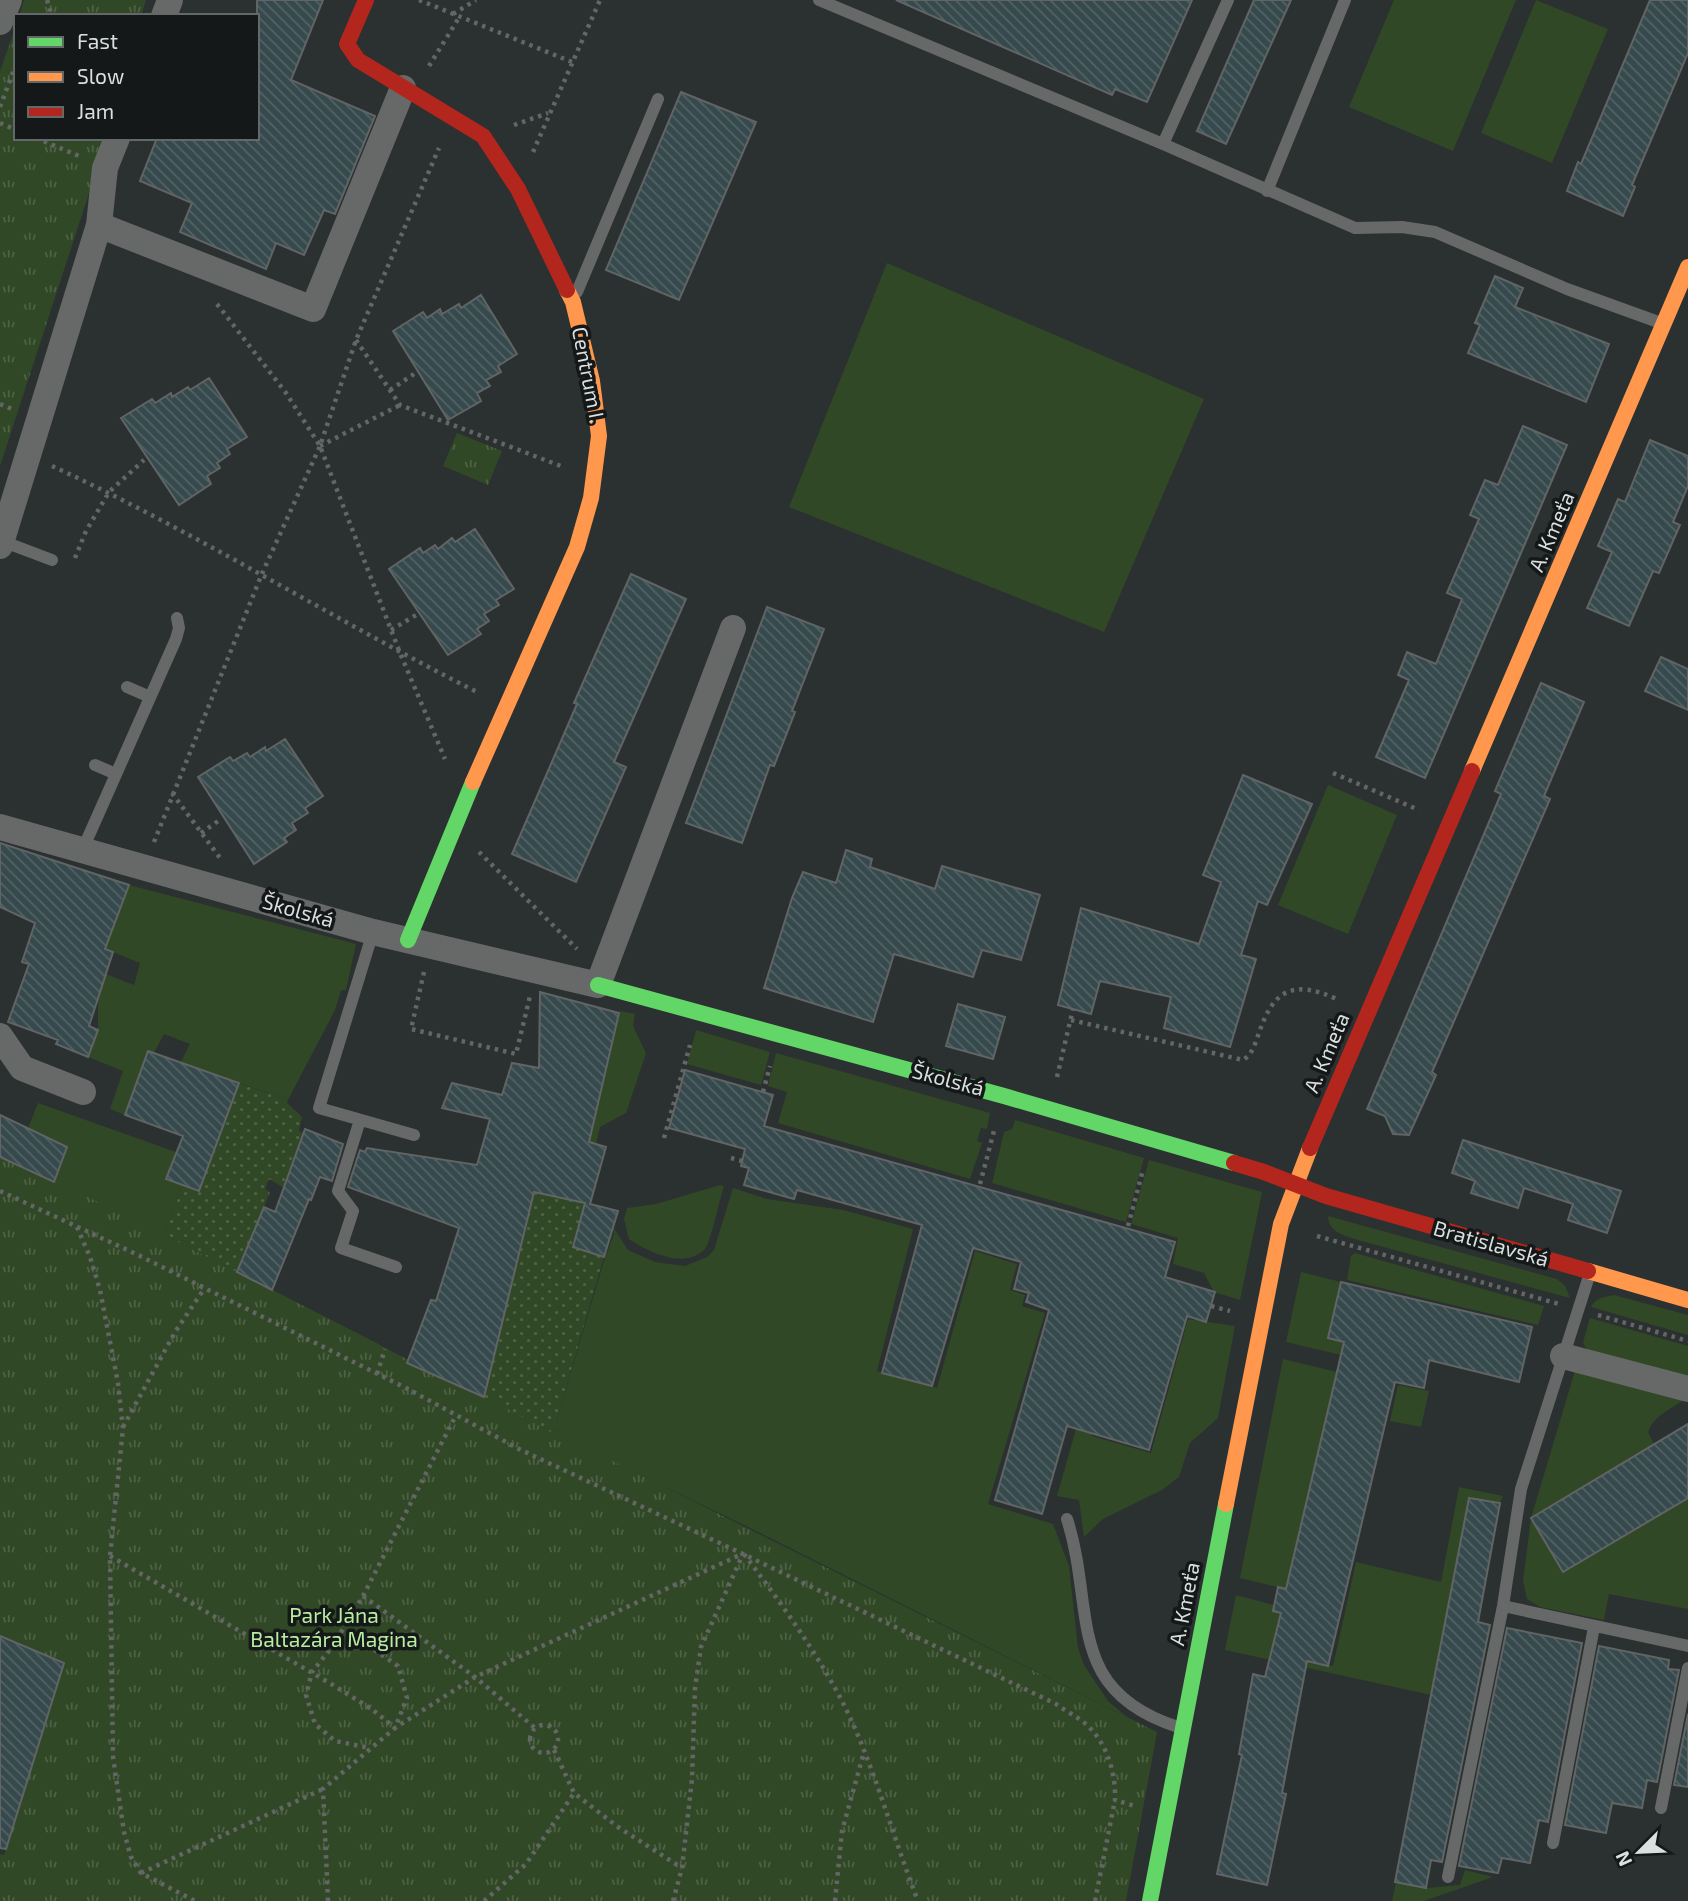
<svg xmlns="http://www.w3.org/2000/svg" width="1688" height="1901" font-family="'Exo 2',sans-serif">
<defs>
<pattern id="park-tufts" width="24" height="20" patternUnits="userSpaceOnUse" patternTransform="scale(1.75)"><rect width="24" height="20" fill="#314826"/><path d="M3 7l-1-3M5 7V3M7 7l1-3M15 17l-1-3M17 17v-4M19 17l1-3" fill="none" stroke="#4e6245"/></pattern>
<pattern id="garden-dots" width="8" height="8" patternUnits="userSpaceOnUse" patternTransform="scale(1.75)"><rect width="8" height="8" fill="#314826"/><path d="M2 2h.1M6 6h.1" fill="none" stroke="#4e6245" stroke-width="1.8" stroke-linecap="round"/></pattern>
<pattern id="building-back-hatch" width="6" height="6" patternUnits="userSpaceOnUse" patternTransform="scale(1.75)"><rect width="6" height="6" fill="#36494d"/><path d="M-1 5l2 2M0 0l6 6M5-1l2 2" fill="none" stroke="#526366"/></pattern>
</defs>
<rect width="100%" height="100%" fill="#2b3030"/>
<!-- grass -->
<path fill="#314826" d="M1394,0h122l-63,151 -104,-44z
M1536,0l72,29 -56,134 -71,-30z
M887,263l317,136 -100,233 -315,-125z
M1328,785l69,30 -49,119 -70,-29z
M129,885l227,59 -10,46h-5l-6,20 -47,90 -107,-38 9,-18 -26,-10 -10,19 -6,-2 -23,64 -15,-6 13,-38 -35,-14 10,-27v-31l8,-25 28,11 6,-22 -35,-14z
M620,1011l15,3 -2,12 13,27 -20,60 -26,14 -4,17 -7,-2z
M696,1030l74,22 -9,33 -74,-21z
M776,1053l214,60 -3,16 -6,-1 -4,13 5,2 -12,36 -192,-56 9,-31 -19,-6z
M38,1103l138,49 -9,27 15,6 -17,50 213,109 -4,14 -374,-201 54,25 13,-34 -39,-20z
M1015,1120l129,38 -18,64 -134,-39 12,-51 8,-3z
M1149,1160l113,32 -22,108 -26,-8 -10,-19 -31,-9 5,-26 -47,-14z
M720,1185l4,1c-4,12 -13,55 -19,63 -20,21 -57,3 -76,-10l-5,-20 3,-11 29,-4z
M733,1188l34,11 76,11 70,19 -36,142 60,17 38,-137 42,13 -7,26 15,5 -3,11 23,7 -57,191 65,20 16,42 9,82 6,17 24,36 19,16 30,15 -409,-205 -195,-94 50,-169 11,-30 -1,-7 15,23 27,12 30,4 22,-9 7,-7z
M1328,1216l229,63 8,7 5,12 -212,-58c-14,-5 -29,-7 -30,-24z
M1355,1253l189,53 -6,19 -191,-45 4,-24z
M1301,1272l40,10 -13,55 16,5 -3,13 -55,-13z
M1116,1288l15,5 -39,143 59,17 37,-134 47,7 -17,92 -28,25 -11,34 -17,13 -59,29 -19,18 -5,-37 -22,-4z
M1614,1295l74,20v20l-97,-28c4,-9 13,-10 23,-12z
M1590,1318l98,28v39l-99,-30 -6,-13z
M1283,1359l54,13 -51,217 -46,-11z
M1577,1364l109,34c-15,12 -30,15 -38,34l6,12 -123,75 33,53 124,-74v111l-79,-15 -5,26 -64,-13 -13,-8 -4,-18 8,-63z
M1398,1385l31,6 -8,36 -31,-6z
M1459,1487l44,9 -3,7 -30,-5 -39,197 -206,-45 11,-55 38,10 -1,6 8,2 -10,40 62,13 23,-104 85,20z
M1465,1870l28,7 -69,24h-32l4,-19 30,6 34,-3z"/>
<!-- park -->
<path fill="url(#park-tufts)" d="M24,0h122l-5,16h-122z
M16,26v112h91l-107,328v-395z
M457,433l45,18 -14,34 -45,-19z
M0,1157l107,49 271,138 30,16v3l78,35 671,334 -31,169h-1126v-47l4,1 59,-192 -63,-27z"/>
<!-- garden -->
<path fill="url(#garden-dots)" d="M239,1083l49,17 -1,3 15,14 -3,14 5,2 -20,55 -15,-9 -4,10 5,3 -33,80 -72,-37 17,-50 17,6z
M534,1192l51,11 -12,44 31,10 -51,176 -69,-36z"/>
<!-- building -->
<path fill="url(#building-back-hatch)" stroke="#616465" stroke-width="2" d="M257,0h66l-32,80 84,36 -40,98 -11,-4 -20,45 -28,-12 -10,26 -86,-37 12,-29 -52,-22 17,-43h100z
M896,0h296l-45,102 -32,-13 -3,6z
M1254,0h37l-65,144 -29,-13z
M1650,0h38v53l-56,132 3,2 -12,29 -56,-25 11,-29 3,2z
M681,92l75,30 -77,178 -73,-30z
M1495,276l28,12 -8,19 94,37 -23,58 -118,-49 12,-28 -5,-2z
M481,295l36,59 -19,12 3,6 -15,8 4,6 -13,7 4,8 -33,19 -55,-89 30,-19 4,6 13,-9 2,5 17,-10 2,4z
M209,378l38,59 -20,12 3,5 -13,9 3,5 -13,8 4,8 -32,21 -58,-87 31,-19 3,4 16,-10 1,4 16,-10 2,3z
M1523,426l44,19 -142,333 -49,-21 33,-77 -11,-5 9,-23 29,12 26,-65 -15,-6 32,-74 -9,-4 15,-35 13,5z
M1650,440l38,16v30l-15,36 7,3 -21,48 -6,-2 -24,55 -42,-18 25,-56 -14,-6 20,-47 7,3z
M475,529l39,60 -18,11 3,5 -15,9 5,7 -12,8 4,5 -33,21 -59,-86 31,-21 3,5 12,-8 3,4 14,-11 3,4z
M631,574l55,25 -72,163 12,5 -50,115 -64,-28 65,-150 -3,-1z
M767,607l57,22 -32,82 3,1 -21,54 -4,-1 -28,78 -56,-20z
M1661,657l27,12v41l-43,-19z
M1541,683l43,19 -40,94 6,3 -118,273 4,3 -27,60 -16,-1 -8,-18 -18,-7 134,-315 -6,-3z
M285,739l38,57 -18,12 3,5 -16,10 4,7 -12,8 3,4 -33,22 -56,-87 32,-20 3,4 14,-8 3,4 15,-10 1,4z
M1243,775l69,29 -45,101 -9,-4 -17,54 15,4 -26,88 -66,-19 7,-31 -71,-16 -9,33 -33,-9 23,-97 118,36 22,-62 -18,-7z
M0,843l129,42 -24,64 8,3 -24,74 9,4 -10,27 -32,-13 2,-4 -50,-18 21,-58 -7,-2 13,-39 -35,-16z
M846,850l26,9 -2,8 65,22 7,-23 98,29 -19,65 -39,-10 -9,27 -79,-23 -21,68 -109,-34 28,-90 11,-26 33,11z
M540,992l79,21 -30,129 17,5 -16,57 28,7 -14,46 -31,-10 12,-44 -51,-11 -50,205 -77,-34 24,-63 5,1 23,-73 -111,-41 12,-37 5,2 2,-4 110,17 13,-46 -48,-11 10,-25 50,12 10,-32 27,5z
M958,1004l47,13 -12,42 -47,-13z
M148,1051l91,32 -40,108 -33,-12 17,-43 -58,-21z
M685,1070l88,25 -9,31 411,116 -10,35 50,15 -9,30 -19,-6 -38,134 -82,-24 -25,88 -47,-14 54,-190 -23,-8 3,-9 -15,-4 7,-27 -48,-14 -41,138 -50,-13 40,-148 -125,-35 -3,9 -50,-14 5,-17 -8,-2 4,-17 -76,-21z
M0,1115l67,32 -13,35 -54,-25z
M305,1129l38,15 -11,37 -12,-4 -9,23 -2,-1 -37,91 -35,-18 27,-65 11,5z
M1463,1140l158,51 -14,42 -39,-13 5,-16 -49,-16 -6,20 -47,-15 4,-12 -23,-8z
M1341,1282l191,45 -13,55 -90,-22 -5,28 -29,-6 -67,284 -21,-5 -25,132 4,1 -19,91 -50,-11 25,-119 -3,-1 14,-80 12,3 16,-64 -8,-2 5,-24 8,2 58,-247 -16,-4z
M1688,1424v74l-125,74 -32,-54z
M1469,1498l31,5 -22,119 12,3 -48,237 -11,-2 -5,28 -31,-6z
M1507,1628l75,15 -34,179 -9,-2 -9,43 -28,-5 -4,15 -39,-7z
M0,1636l64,27 -58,186 -6,-1z
M1599,1646l70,14 -1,9 11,1 -22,112 -10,-2 -5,28 -30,-5 -6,30 -41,-8z
M1688,1714v73l-14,-2z"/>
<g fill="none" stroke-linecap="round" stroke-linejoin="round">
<!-- path -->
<path stroke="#636665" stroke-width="4.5" stroke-dasharray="3.5 5" stroke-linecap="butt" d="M47,0l5,16
M419,0l153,62
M453,14l23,-14
M429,66l31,-50
M0,107l16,-43
M0,123l16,7
M514,125l34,-12
M36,138l43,18
M533,152l67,-152
M217,304l69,89 34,53 80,207 45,106
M356,340l44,65 161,61
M390,390l24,-16
M0,404l12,5
M320,446l80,-41
M52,466c146,67 282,154 425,226
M75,558l11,-27 23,-39 35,-32
M391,630l25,-15
M1333,773l86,37
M172,793l48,65
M201,833l20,-14
M154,842l107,-266 59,-130 36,-106 83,-192
M479,852l98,97
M424,972l-13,57 105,25 14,-58
M1071,1020l172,40c10,-6 12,-17 16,-27 15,-45 35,-53 78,-34
M1057,1077l16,-68
M763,1092l7,-26
M664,1138l26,-93
M731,1158l11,3
M980,1184l15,-57
M0,1191l136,63 270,134 113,61 224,105 313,150c11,8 24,14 33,23 19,19 27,48 26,73l20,6
M1128,1226l15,-56
M77,1227l13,30 10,33 18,93 5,45 -13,128 3,201 11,75 7,25 10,16 54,28
M1317,1236l242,68
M1211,1306l19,5
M1598,1315l90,26
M377,1374l8,-25
M123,1427l52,-95 29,-43
M744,1554c36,48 70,94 98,147 32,63 50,134 76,200
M110,1556l223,129 40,25 22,18 80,-51 267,-123
M363,1596l112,81 60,51
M332,1647l31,-51 93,-181
M530 1739a14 14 0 1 1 28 0a14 14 0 1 1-28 0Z
M554,1750l20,43 44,34 64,41
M141,1873l182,-84
M328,1901l-5,-112 72,-61 12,-30 -9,-32 -29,-20 -37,1 -20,25 -6,23 9,29 20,17 35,7
M484,1901l42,-37 48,-71
M673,1901l9,-33 10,-89 3,-91 6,-41 42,-93
M835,1901l7,-70 22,-79
M1095,1901l20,-101"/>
<!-- lane -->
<path stroke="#676968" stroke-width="12" d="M819,0l344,144 192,84 47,-1 33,5 132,57 94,34
M1163,144l65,-144
M1267,191l78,-191
M577,292l81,-193
M2,541l50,19
M127,687l23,10
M95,765l21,9
M82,851l94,-212 3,-11 -2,-10
M373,932l-54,176 95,27
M360,1120l-22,71 15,20 -12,37 55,19
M1067,1519c29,90 -4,171 111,208
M1503,1606l185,40
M1661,1808l27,-140
M1553,1843l41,-216
M1448,1877l55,-271 18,-117 69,-216"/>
<!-- street -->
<path stroke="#676968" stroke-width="26" d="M164,16l6,-16
M0,22l9,-22
M99,225l214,84 90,-221
M0,546l99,-321 6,-57 12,-30
M0,827l373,105 225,53 135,-357
M0,1036l22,32 61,24
M1563,1356l125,33"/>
<!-- fast -->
<path stroke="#63d668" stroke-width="16" d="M408,940l65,-158
M598,985l406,111 230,67
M1150,1901l76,-397"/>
<!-- slow -->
<path stroke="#ff974d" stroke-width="16" d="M1472,771l216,-504
M473,782l104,-235 14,-49 8,-62 -7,-55 -19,-79 -6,-12
M1588,1271l100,29
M1226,1504l55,-280 29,-76"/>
<!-- jam -->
<path stroke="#b3261e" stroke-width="16" d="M366,0l-19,44 11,16 125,76 35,53 49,101
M1310,1148l162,-377
M1234,1163l30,9 62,24 262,75"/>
</g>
<g text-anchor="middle" stroke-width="7" stroke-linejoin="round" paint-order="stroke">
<!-- street labels -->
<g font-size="21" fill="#dadfdf" stroke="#151818">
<text transform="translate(588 375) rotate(79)" y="7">Centrum I.</text>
<text transform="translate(1552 532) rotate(-67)" y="7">A. Kmeťa</text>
<text transform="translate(298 911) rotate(16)" y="7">Školská</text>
<text transform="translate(1327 1053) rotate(-67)" y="7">A. Kmeťa</text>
<text transform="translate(948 1080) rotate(15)" y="7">Školská</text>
<text transform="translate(1491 1244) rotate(16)" y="7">Bratislavská</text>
<text transform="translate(1185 1604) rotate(-79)" y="7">A. Kmeťa</text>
</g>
<!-- park labels -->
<g font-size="21" fill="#b8eda0" stroke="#151818">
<text x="334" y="1623">Park Jána<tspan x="334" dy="24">Baltazára Magina</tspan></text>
</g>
</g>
<!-- legend -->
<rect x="14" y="14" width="245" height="126" fill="#151818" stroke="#646868" stroke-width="2"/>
<rect x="28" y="37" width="35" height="10" fill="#63d668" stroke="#646868" stroke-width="2"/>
<text x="77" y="49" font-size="21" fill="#dadfdf">Fast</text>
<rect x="28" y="72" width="35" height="10" fill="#ff974d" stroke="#646868" stroke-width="2"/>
<text x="77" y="84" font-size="21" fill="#dadfdf">Slow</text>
<rect x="28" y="107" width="35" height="10" fill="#b3261e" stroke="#646868" stroke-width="2"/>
<text x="77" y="119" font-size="21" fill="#dadfdf">Jam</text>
<!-- north arrow -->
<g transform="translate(1639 1852) rotate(246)" stroke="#151818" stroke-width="5" paint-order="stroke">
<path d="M0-5L12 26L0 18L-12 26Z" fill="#dadfdf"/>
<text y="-10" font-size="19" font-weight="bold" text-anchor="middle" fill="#dadfdf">N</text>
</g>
</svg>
